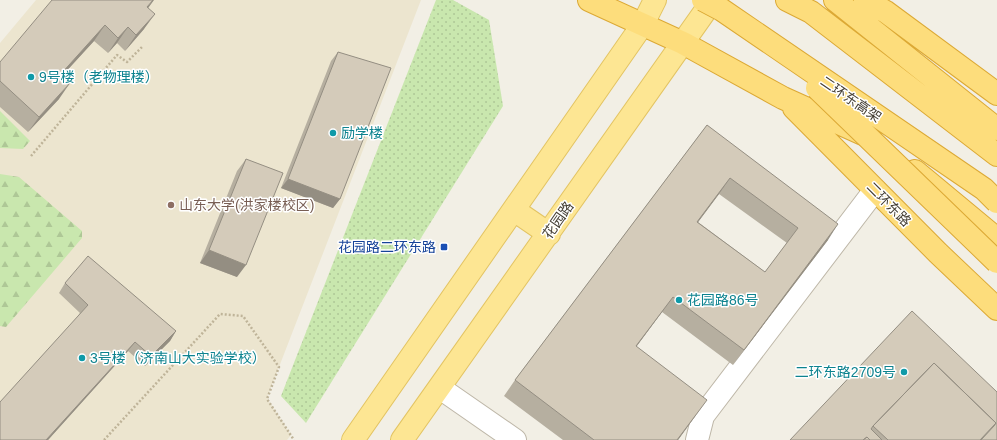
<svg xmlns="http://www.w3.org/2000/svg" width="997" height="440" font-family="Helvetica,'Noto Sans SC',sans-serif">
<defs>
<pattern id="forest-firs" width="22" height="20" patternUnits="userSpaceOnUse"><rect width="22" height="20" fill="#c9e7ae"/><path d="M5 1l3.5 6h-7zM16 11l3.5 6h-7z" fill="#aec796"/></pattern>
<pattern id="park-dots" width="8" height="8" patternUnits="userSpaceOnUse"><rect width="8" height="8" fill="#c9e7ae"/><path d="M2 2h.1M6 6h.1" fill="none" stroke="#aec796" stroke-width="1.8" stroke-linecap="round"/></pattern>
</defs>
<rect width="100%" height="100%" fill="#f2efe5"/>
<!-- education -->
<path fill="#ece5cf" d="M36,0h385l-154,398 24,37 -4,5h-287v-397z"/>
<!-- forest -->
<path fill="url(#forest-firs)" d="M0,111l30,30 -7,8 -23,-1z
M0,174l19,3 63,54v7l-76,89 -6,-1z"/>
<!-- park -->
<path fill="url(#park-dots)" d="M436,0h17l36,20 14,86 -197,317 -25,-27z"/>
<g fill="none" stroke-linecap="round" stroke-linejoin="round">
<!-- minor casing -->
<g stroke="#beb7a8" stroke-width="24">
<path id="minor" d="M440,388l75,52
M697,440l6,-24 172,-226"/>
</g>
<!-- primary casing -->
<g stroke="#e3c463" stroke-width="24">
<path id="primary" d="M514,210l35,24
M353,440l290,-416 12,-24
M402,440l311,-440"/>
</g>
<!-- trunk casing -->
<g stroke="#dca935" stroke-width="24">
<path id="trunk" d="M589,0l94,43 100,55 80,36
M787,0l24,12 186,143
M835,0l162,129
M865,0l21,12 111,82
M794,108l144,145 59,56
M915,171l82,68"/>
</g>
<!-- path -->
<path stroke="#bfb499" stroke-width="2.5" stroke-dasharray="2 2" stroke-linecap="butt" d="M31,156l86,-101 10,7 15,-15
M104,440l116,-126 23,2 36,51 -12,32 27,41"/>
<!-- minor -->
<use href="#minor" stroke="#fff" stroke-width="22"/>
<!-- primary -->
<use href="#primary" stroke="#fde693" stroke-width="22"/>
<!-- trunk -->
<use href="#trunk" stroke="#fddd7c" stroke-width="22"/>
<!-- trunk-bridge casing -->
<g stroke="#dca935" stroke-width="24" stroke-linecap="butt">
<path id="trunk-bridge" d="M703,0l19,10 262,179 13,13
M817,88l180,174"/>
</g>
<!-- trunk-bridge -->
<use href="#trunk-bridge" stroke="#fddd7c" stroke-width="22"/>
</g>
<!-- wall -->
<path fill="#b6afa0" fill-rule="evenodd" d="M148,8l-4,21 -19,22 -8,-8 -9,10 -14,-12 -32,35 -3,23 -31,33 -28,-25v-45z
M338,52l2,147 -7,9 -52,-20 50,-127z
M707,125l121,115 -95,125 -71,-53 -26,35 60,68 -18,25h-115l-59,-44 11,-16zM719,194l68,49 -22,29 -67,-50z
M246,159l-9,118 -37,-14 37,-92z
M65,283l111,48 -6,10 -25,25 -17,-15 -80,89h-48l80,-127 -21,-20z
M997,392v48h-207z"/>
<!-- shaded-wall -->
<path fill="#948e82" d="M153,0h1l-8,11 1,-4z
M155,14l-11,15 -19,22 11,-16z
M105,25l-11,16 -45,49 11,-15z
M128,27l-11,16 -9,10 10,-15z
M70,83l-11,16 -31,33 11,-15z
M730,178l-11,16 -32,43 10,-15z
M288,179l52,20 -7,9 -52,-20z
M838,224l-10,16 -95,125 11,-15z
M209,250l37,15 -9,12 -37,-14z
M673,297l-11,15 -37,50 11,-16z
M176,331l-6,10 -25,25 6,-10z
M135,342l-7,9 -80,89h-2z
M707,400l-29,40h-1z"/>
<!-- building -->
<path fill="#d4cbba" stroke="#948e82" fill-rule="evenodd" d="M52,0h101l-6,7 8,7 -19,21 -8,-8 -10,11 -13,-13 -45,50 10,8 -31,34 -39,-36v-19z
M338,52l53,16 -51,131 -52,-20z
M707,125l131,99 -94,126 -71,-53 -37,49 71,54 -30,40h-83l-79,-60zM730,178l68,50 -33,44 -68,-50z
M246,159l37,14 -37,92 -37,-15z
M88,256l88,75 -25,25 -16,-14 -89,98h-46v-38l88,-97 -23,-22z
M912,311l85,81v48h-16l13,-14 2,-3 -62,-60 -61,63 -2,3 11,11h-12l-3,-3 -4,3h-73z
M934,363l62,60 -16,17h-92l-15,-14z
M867,437l3,3h-7z"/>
<!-- markers -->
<g fill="#0f9aa8" stroke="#fff" stroke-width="1.5">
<circle cx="31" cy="77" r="4"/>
<circle cx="333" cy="133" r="4"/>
<circle cx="679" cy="300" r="4"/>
<circle cx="82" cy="358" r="4"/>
<circle cx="904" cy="372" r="4"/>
</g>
<circle fill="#8d6e63" stroke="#fff" stroke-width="1.5" cx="171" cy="205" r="4"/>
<rect fill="#1a4fb4" stroke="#fff" stroke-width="1.5" x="440" y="243" width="8" height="8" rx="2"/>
<g text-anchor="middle" stroke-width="3" stroke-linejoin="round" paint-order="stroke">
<!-- culture labels -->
<g font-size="14" fill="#0d838f" stroke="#fff" text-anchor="start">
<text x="39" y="82">9号楼（老物理楼）</text>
<text x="341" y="138">励学楼</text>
<text x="687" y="305">花园路86号</text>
<text x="90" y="363">3号楼（济南山大实验学校）</text>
<text x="896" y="377" text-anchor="end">二环东路2709号</text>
</g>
<!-- street labels -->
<g font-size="14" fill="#453f35" stroke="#fff">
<text transform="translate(851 99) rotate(34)" y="5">二环东高架</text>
<text transform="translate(889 204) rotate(45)" y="5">二环东路</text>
<text transform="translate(558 220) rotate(-55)" y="5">花园路</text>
</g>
<!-- education labels -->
<g font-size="14" fill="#785e54" stroke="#fff" text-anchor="start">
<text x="179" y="210">山东大学(洪家楼校区)</text>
</g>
<!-- transit labels -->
<g font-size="14" fill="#164399" stroke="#fff" text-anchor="end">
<text x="436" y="252">花园路二环东路</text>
</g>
</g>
</svg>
